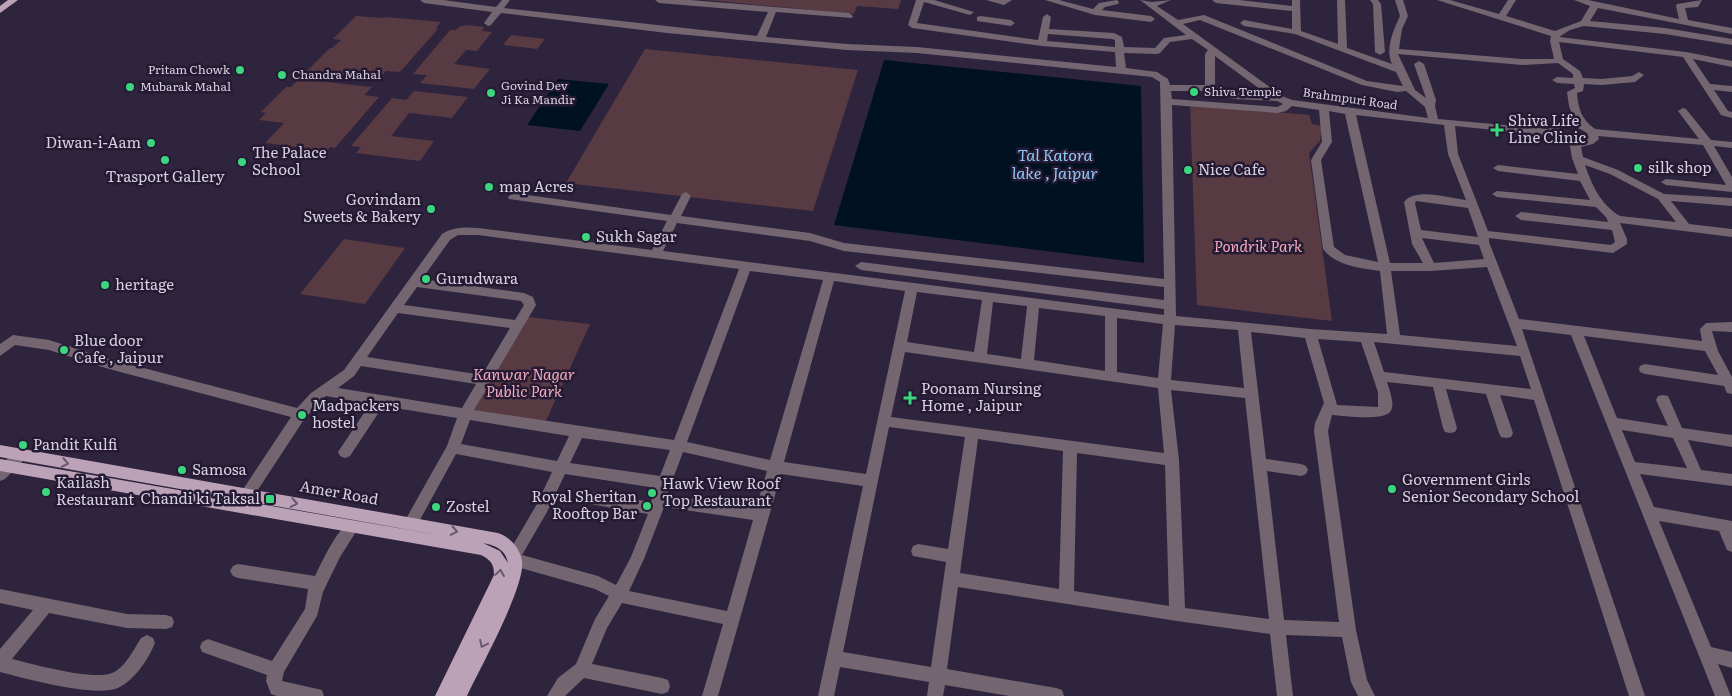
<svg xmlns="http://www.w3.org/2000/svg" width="1732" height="696" font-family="Literata,serif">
<rect width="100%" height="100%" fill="#2f243e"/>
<!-- green -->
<path fill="#583a42" d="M707,0h194l-3,9 -41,-3 -3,8z
M356,16l28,2 1,-1 56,5 -5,6 2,1 -38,43 -14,-1 -8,8 -71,-8 23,-23h2l9,-8 -8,-1z
M466,25l18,2 -2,4 10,1 -15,19 -11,-1 -12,14 36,5 -16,20 -54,-6 7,-8 -14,-1 37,-44h6l3,-3z
M511,35l34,4 -8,10 -34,-4z
M645,49l213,21 -45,141 -247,-28z
M299,79l73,8 -8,8 15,2 -44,51 -5,-1 -3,4 -62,-8 19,-20 -25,-3 7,-7 -5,-1 25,-25h5z
M414,91l54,6 -16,21 -43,-5 -18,23 43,5 -14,20 -64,-8 5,-6 -10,-1 41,-48 14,2z
M1190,104l119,11 3,9 10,2 -2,15 -11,12 23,168 -135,-16z
M344,239l61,9 -40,56 -65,-10z
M528,317l62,7 -45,99 -73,-8 24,-53z"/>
<!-- water -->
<path fill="#001121" d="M884,60l257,26 3,177 -310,-38z
M558,79l51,5 -29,47 -53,-6z"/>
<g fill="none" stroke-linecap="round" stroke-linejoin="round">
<!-- minor -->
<path fill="#736670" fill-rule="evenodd" d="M420,0h23l53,7 6,-7h8l-6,8 253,28 11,-24 -109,-9 -4,-3h35l159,13 4,3 -1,2 -76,-6 -10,25 81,7 70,3 199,20 -1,-15 -73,-6 -130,-18 -4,-3 8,-25h18l40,12 -4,3 -46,-13 -7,21 121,17 5,-23 4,-3 4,3 -2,12 65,4 8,4 2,10 31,1 9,-10 22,-3 -46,-35 12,2 19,-2 -14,6 21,14 26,-5 163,66 36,5 -7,-14 -101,-38 -51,-8 -4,-3 4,-3 48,9v-18l-76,-8 -4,-3h27l53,6v-6h8l1,31 37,13 -1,-44h8l2,48 45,16c-7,-15 1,-33 8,-48l-5,-16h8l5,16 -6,13 -3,20 123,10h32l-4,-18 1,-5 -114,-36h13l49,14 9,-14h8l-10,16 49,15 26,-10 9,-15 -16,-6h14l91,19 -3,-13 1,-2 25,-4 -4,7 -13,1 3,12 44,8v6l-134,-26 -8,13 75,7 67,11v6l-67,-11 -81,-8 -14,4 -11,7 127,15 46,9v6l-39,-8 17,25 22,2v6l-18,-2 14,21 4,1v6l-11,-3 -38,-58 -124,-15 4,17 17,12 3,7 19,1 30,-3 7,-4 5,3 -9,7 -33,3 -18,-1 -1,7 -6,2c1,16 5,27 18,36l104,10 -21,-28 5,-3 3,1 25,31 21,2v6l-18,-2 18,31v15l-66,-7 -5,-3 5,-3 60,6 -23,-40 -105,-9 1,3 -6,5 -12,3 2,10 35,13 46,24 68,4v8l-61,-5 18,23 43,5v8l-112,-14 7,16v5l-14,9 -124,-15v4l30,77 183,22 -2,-12 6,-6 26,-1v10l-20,-1 6,20 14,26v17l-5,-1 -3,-7 -79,-12 -5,-2 -1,-3 1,-3 5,-2 73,11 -13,-24 -121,-15 33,82 51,8 -12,-26 2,-4 5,-1 5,1 14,32 50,7v12l-44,-7 13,30 31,4v12l-92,-12 14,33 78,14v31l-5,-2 -8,-19 -60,-10 52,126 21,5v16l-14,-4 13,32h-16l-144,-361 -49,-6 123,367h-16l-95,-296 -34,-5 13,38 -2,4 -5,1 -5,-1 -2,-4 -13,-39 -40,-5 11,39 -2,4 -5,1 -5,-1 -2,-4 -10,-41 -46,-5c2,7 9,24 3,30 -8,9 -46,4 -58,3l-4,16 28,199 11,50 8,16h-17l-7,-14 -9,-45 -56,-2 7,61h-16l-7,-62 -93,-13 -219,-34 -11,82 109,19 6,2 2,6h-55l-64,-11 -2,11h-16l2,-14 -89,-15 -6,29h-16l45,-210 -82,-12 -63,222h-16l21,-72 -101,-21 -15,25 -15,36 70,14 6,2 2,6 -2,6 -6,2 -78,-16 -19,18h-18l11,-18 18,-14 19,-45 14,-23 -14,-7 -85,-24 -4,-8 31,-53 15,-32 -96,-18 -46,84 -5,1 -5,-1 -2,-5 49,-87 10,-28 -74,-12 -33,50 -5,2 -5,-2 -2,-4 32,-48 -44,-8 -21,22 -59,90 -5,2 -5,-2 -2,-4 2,-4 55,-83 -182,-48 -60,-19 -34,-5 -15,11v-12l13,-9 36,5 60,19 188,49 14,-15 33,-23 98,-136c11,-7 23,-7 36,-6l174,22 15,-29 -158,-22 -1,-2 5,-4 158,22 11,-21 4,-2 5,4 -10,20 129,17 34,10 320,36 -4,-197 -8,-5 -235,-24 -70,-3 -180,-17 -166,-20 -10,12 -3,1 -4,-3 8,-11 -68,-9zM1200,20l162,65 35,7 9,-1 19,16 3,11 -136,-18 -10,-4 -99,-72zM1048,34l64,5 3,1v7l-68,-6zM1192,39l16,11 -3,4v31h-35l-2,-6 -11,-7 -31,-4 -2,-15 33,1 3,-1 10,-11zM1398,54l124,11 36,-2 15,11v4l-16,-1 -5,3 5,3 17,1 1,4 -8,4 2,14 5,14 -19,1 -6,8 -111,-10 -3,-13 1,-6 -12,-36 -5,-3 -5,3 12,34 -11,-8zM1215,56l53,39 -35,-2 -18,-6zM1171,91h36l26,8 44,2 6,3 -6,3 -105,-8zM1172,105l105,8 9,-2 6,-5 27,4 3,32 -11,18 12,89c13,17 38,19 57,22l7,63 -77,-5 -134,-13zM1329,111l16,3 33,148 -33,-7 -11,-8 -13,-87 11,-18zM1356,115l88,10 4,29 18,46c-17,-2 -51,-13 -62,2l8,42 11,19h-33zM1455,126l99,10 16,10 2,12 6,16 -80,-9 -5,3 5,3 82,10 10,19 -93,-9 -5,3 5,3 99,10 10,10 2,5 -87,-10 -6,4 6,4 91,10 3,12 -4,3 -123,-14 -30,-77zM1562,126c10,-1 17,2 25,7l2,5c-11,7 -23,0 -30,-9zM1585,165l25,9 48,25 18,23 -56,-6c-20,-12 -28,-31 -35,-51zM1416,201l52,7 10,29 -57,-7 -6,-27zM677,223l133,18 34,10 320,36v13l-303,-38 -6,4 6,4 303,39v6l-501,-64zM458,235h20l261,34 -65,171 -200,-30 62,-105 -3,-8 -9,-4 -102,-14 28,-39zM1422,238l57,7 5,14 -50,4zM1487,267l30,79 -117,-11 -9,-64h39zM750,271l73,9 -53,180 -83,-18zM834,281l71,10 -39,183 -82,-12zM417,287l104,14 3,4 -9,15 -111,-15zM917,292l65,8 -8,52 -67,-10zM993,302l34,4 -6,53 -34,-5zM1039,308l66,8v55l-71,-11zM398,313l112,15 -28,47 -115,-18zM1117,318l46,6 -5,54 -41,-6zM1175,325l63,5 6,58 -73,-8zM1251,332l54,6 19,65 -9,20 -1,8 25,191 -55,-2 -17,-149 34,5 5,-2 2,-4 -2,-4 -5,-2 -35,-5zM1318,339l43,3 17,50v15l-41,-2zM1374,342l146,14 11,33 -147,-17zM905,352l253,36 6,65 -273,-36zM361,366l115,18 -14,24 -124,-20 16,-12zM1171,390l74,8 24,221 -84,-11 -6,-148zM470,420l99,16 -12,25 -96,-17zM889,427l76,10 -17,112 -30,-5 -5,2 -2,5 2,5 33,6 -15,105 -88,-15zM1622,430l51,8 14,30 -52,-6zM582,438l88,12 -10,26 -90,-13zM978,439l85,12 -4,138 -99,-16zM683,452l84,19 -11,37 -89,-13zM1077,453l88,12 4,141 -95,-15zM565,474l91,14 -5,14 -67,-11 -5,2 -2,4 2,4 5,2 64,11 -17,43 -15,28 -18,-9 -76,-21 25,-43zM664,507l89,13 -26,91 -98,-20 15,-32z
M986,0h26l-8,5z
M1045,0h14l34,9 6,-6 18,-3 2,2 -1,2 -13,3 -3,3 49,6 4,3 -4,3 -56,-7z
M1370,0h8l3,4 4,48 -5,3 -5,-3 -2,-48z
M980,16l31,4 4,3 -4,3 -34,-5v-4z
M20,449l5,2 2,4 -2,4 -20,20 -5,2v-15l15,-15z
M352,521l5,1 2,5 -19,30 -17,35 -6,24 -33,56 -2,9 40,9 2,6h-47l-6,-2 -5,-13 1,-6 -65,-23 -2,-5 2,-5 6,-3 64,22 33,-52 3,-20 -70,-11 -5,-2 -3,-5 3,-5 5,-2 77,12c7,-14 23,-50 37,-55z
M0,589l127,25 39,1 6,2 2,5 -2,5 -6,2 -39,-1 -78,-15 -37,46c20,5 82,22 100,14 13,-5 22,-24 29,-35l6,-3 6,3 2,5c-7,17 -22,40 -40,46 -27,7 -87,-10 -115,-17v-23l33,-39 -33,-7z"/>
<!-- major -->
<path fill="#bca2b6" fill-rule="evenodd" d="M8,0h10l-18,13v-7z
M0,445l498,88c12,4 22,15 24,28 4,25 -43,109 -55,135h-32l59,-121c0,-11 -3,-15 -13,-20l-481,-84v-12l444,77 -444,-79zM483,543c12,2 23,7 25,20l-8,-12z"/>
</g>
<!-- one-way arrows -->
<defs><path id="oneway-chevron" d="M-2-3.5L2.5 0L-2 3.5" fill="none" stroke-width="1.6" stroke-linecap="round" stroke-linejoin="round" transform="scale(1.25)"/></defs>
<g stroke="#69576e">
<use href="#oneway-chevron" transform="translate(65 463) rotate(11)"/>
<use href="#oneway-chevron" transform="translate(294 503) rotate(10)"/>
<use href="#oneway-chevron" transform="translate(454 531) rotate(11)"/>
<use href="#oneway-chevron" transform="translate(500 573) rotate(-82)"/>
<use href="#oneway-chevron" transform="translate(483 644) rotate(115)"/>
</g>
<!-- markers -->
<g fill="#3bd77e" stroke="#251a33" stroke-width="2">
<circle cx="240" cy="70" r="5"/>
<circle cx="282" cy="75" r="5"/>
<circle cx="130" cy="87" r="5"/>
<circle cx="1194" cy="92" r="5"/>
<circle cx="491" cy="93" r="5"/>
<path d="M1494.5 122.5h5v5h5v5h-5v5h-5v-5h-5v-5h5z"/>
<circle cx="151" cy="143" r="5"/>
<circle cx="165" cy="160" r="5"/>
<circle cx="242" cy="162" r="5"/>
<circle cx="1638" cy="168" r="5"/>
<circle cx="1188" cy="170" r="5"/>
<circle cx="489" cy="187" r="5"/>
<circle cx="431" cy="209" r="5"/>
<circle cx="586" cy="237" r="5"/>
<circle cx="426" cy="279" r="5"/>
<circle cx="105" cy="285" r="5"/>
<circle cx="64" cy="350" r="5"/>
<path d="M907.5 390.5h5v5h5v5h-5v5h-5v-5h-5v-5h5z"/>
<circle cx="302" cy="415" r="5"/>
<circle cx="23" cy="445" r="5"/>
<circle cx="182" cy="470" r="5"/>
<circle cx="1392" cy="489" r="5"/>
<circle cx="46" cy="492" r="5"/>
<circle cx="652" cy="493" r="5"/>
<rect x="265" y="494" width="10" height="10" rx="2.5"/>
<circle cx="647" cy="506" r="5"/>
<circle cx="436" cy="507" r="5"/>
</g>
<g text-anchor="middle" stroke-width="5" stroke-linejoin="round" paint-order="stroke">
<!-- far-poi labels -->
<g font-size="12" fill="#d7d0e1" stroke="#251a33" text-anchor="start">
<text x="230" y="74" text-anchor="end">Pritam Chowk</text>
<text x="292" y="79">Chandra Mahal</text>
<text x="501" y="90">Govind Dev<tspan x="501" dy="14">Ji Ka Mandir</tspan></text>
<text x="140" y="91">Mubarak Mahal</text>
<text x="1204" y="96">Shiva Temple</text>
</g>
<!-- far-street labels -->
<g font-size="12" fill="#d7d0e1" stroke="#251a33">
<text transform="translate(1350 99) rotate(8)" y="4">Brahmpuri Road</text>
</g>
<!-- poi labels -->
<g font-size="15" fill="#d7d0e1" stroke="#251a33" text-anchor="start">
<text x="1508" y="126">Shiva Life<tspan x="1508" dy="17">Line Clinic</tspan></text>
<text x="141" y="148" text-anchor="end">Diwan-i-Aam</text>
<text x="252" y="158">The Palace<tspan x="252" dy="17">School</tspan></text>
<text x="1648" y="173">silk shop</text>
<text x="1198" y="175">Nice Cafe</text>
<text x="165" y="182" text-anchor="middle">Trasport Gallery</text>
<text x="499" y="192">map Acres</text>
<text x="421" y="205" text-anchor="end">Govindam<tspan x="421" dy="17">Sweets &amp; Bakery</tspan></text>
<text x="596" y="242">Sukh Sagar</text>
<text x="436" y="284">Gurudwara</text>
<text x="115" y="290">heritage</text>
<text x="74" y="346">Blue door<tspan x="74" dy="17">Cafe , Jaipur</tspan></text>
<text x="921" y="394">Poonam Nursing<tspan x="921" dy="17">Home , Jaipur</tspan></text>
<text x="312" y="411">Madpackers<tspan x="312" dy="17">hostel</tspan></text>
<text x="33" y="450">Pandit Kulfi</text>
<text x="192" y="475">Samosa</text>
<text x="1402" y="485">Government Girls<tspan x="1402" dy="17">Senior Secondary School</tspan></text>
<text x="56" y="488">Kailash<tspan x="56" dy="17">Restaurant</tspan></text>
<text x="662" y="489">Hawk View Roof<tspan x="662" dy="17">Top Restaurant</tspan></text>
<text x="637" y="502" text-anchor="end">Royal Sheritan<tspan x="637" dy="17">Rooftop Bar</tspan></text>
<text x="260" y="504" text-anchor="end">Chandi ki Taksal</text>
<text x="446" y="512">Zostel</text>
</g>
<!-- park labels -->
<g font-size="15" font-style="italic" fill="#f3acbe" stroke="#251a33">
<text x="1258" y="252">Pondrik Park</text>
<text x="524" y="380">Kanwar Nagar<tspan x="524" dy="17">Public Park</tspan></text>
</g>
<!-- street labels -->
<g font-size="15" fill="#d7d0e1" stroke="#251a33">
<text transform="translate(339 493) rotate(10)" y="5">Amer Road</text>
</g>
<!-- water labels -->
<g font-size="16" font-style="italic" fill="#90c8f4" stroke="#251a33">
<text x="1055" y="161">Tal Katora<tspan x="1055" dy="18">lake , Jaipur</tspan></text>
</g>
</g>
</svg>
